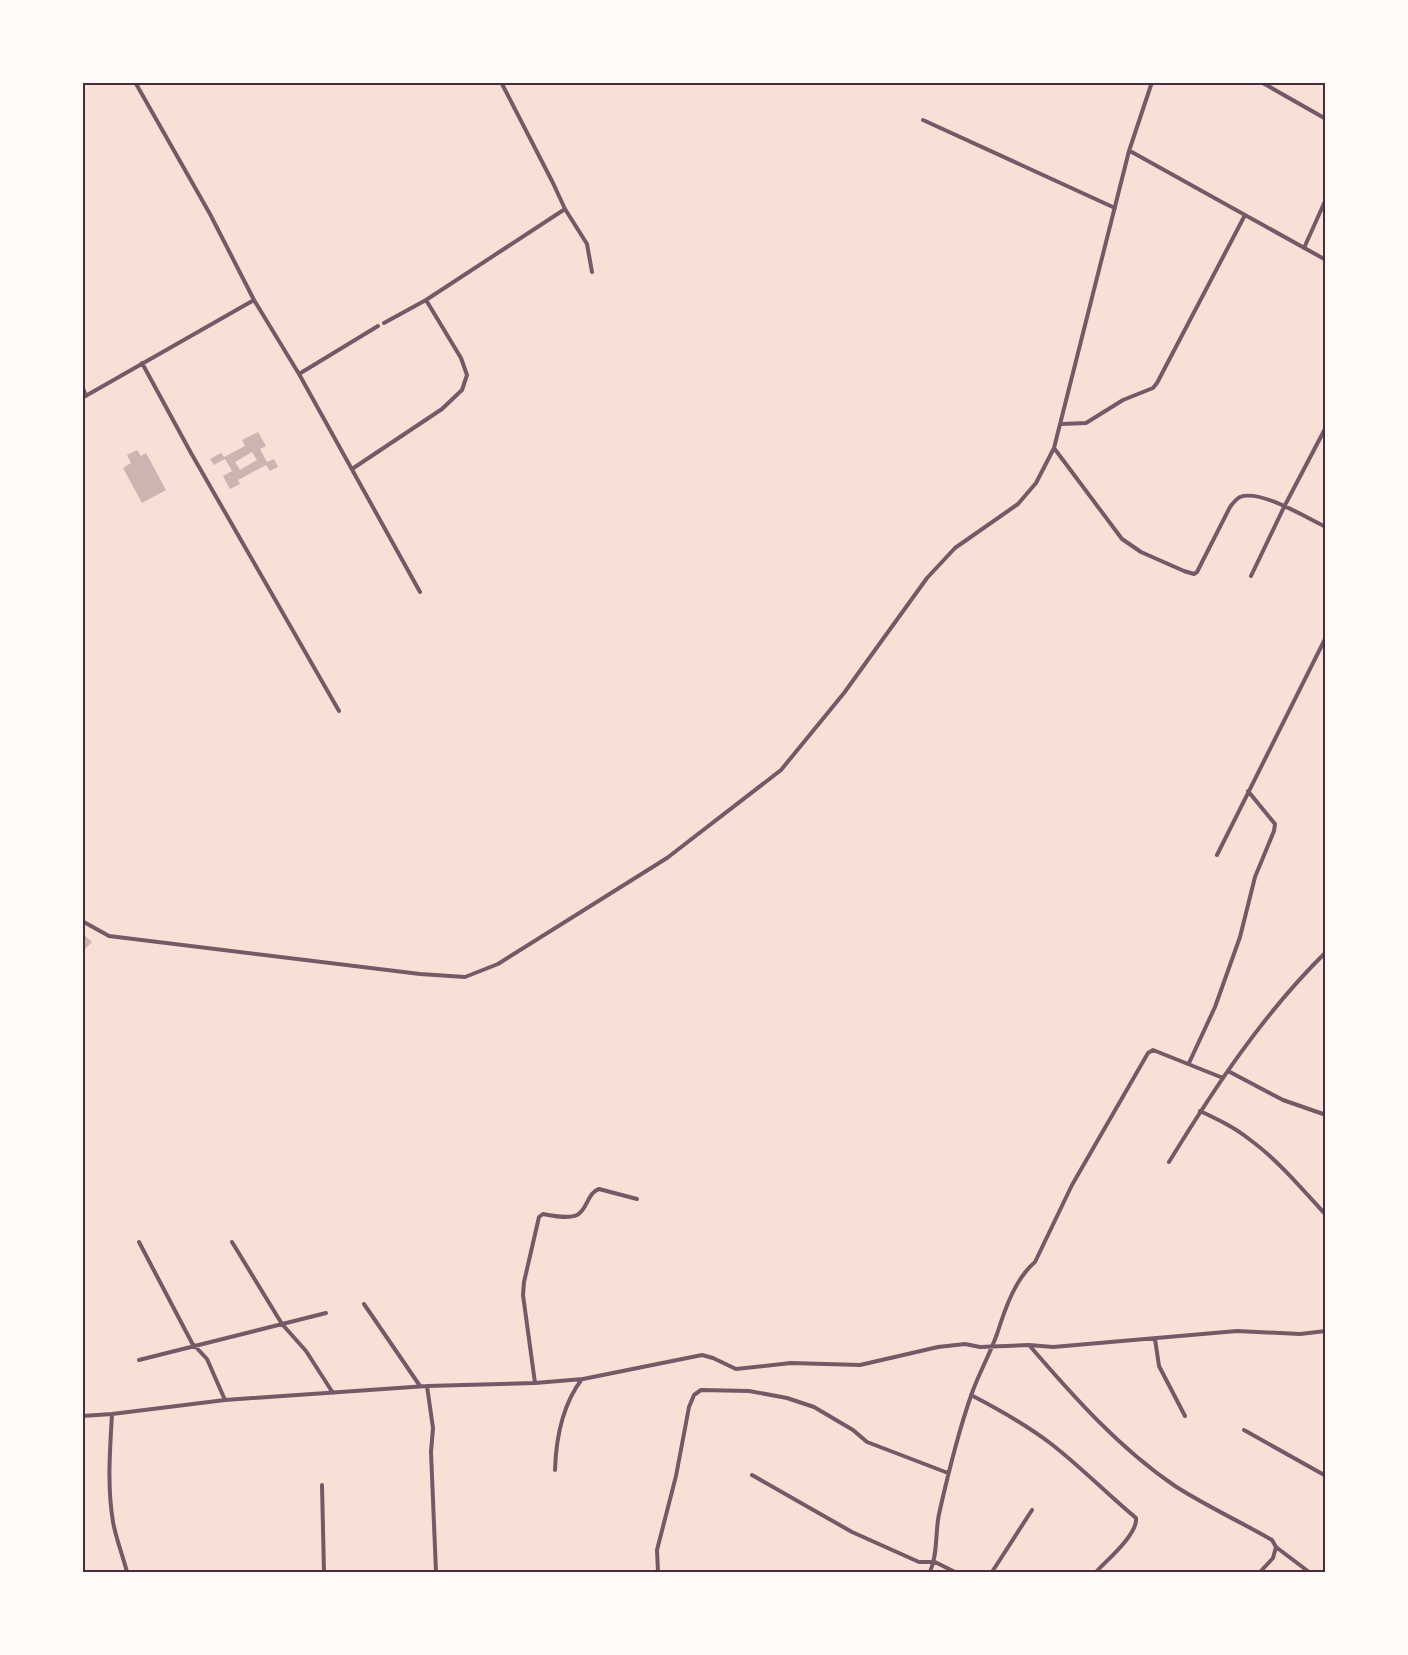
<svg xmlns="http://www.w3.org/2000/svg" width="1408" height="1655" font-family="Barlow,sans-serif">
<rect width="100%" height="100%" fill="#f7e1d7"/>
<!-- building -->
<path fill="#ccb4b1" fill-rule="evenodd" d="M258,432l8,14 -6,3 7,13 7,-3 4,8 -8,4 -4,-6 -28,15 2,4 -10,5 -7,-13 9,-5 -7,-12 -11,6 -4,-6 11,-6 3,4 21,-11 -3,-6zM252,452l5,8 -17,10 -5,-8z
M137,450l4,6 5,-3 20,37 -24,13 -19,-35 8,-5 -4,-8z
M82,933l10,9 -10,10z"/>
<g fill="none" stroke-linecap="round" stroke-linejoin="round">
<!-- minor -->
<path stroke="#755966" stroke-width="4" d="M135,82l75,132 44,86 45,74 121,218
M501,82l52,101 12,26 22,35 5,28
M1261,82l65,37
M923,120l192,88
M1130,151l196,109
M1304,248l22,-49
M384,323l42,-23 139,-91
M142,363l49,90 148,258
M299,374l79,-48
M82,386l4,10
M82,398l172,-98
M1061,424l25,-1 37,-23 30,-12 4,-5 88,-168
M1054,448l68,91 19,13 43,19 10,3 3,-2 33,-65c3,-4 6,-8 10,-10 20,-8 67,21 86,30
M352,469l90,-60 20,-19 5,-15 -6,-17 -35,-58
M1251,576l33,-69 42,-80
M1217,855l109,-218
M82,921l27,15 311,38 45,3 33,-13 169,-106 114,-88 63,-77 83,-115 28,-30 63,-44 18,-21 18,-35 75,-297 23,-69
M1189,1063l26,-56 25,-70 15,-60 19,-46 1,-7 -27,-33
M1228,1071l55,29 43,15
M1200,1111c17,8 34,16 49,28 29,21 53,50 77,76
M1169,1162c46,-75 94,-148 157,-210
M139,1242l53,101 15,16 18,41
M232,1242l50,82 24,27 27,42
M364,1304l56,82
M1155,1339l4,27 26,50
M1029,1345c44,51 90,103 146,141 31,20 66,36 97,54l4,7 33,25
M139,1360l187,-47
M535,1383l-12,-88 1,-13 15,-65 4,-3c10,2 25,5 34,1 11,-6 10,-22 22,-26l38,10
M427,1386l6,42 -2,24 5,120
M971,1395c27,14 54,29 79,48 30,23 57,51 86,75 2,16 -29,42 -40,54
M112,1414c-2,36 -5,72 1,108 3,17 10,34 14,50
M82,1416l30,-2 113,-14 202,-14 108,-3 48,-4 119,-24 11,3 23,11 55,-6 69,2 78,-18 27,-3 15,3 49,-2 24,2 184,-16 63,3 26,-3
M1244,1430l82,46
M555,1470c1,-32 7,-65 27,-91
M752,1475l100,57 67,30h16l20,10
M322,1485l2,87
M658,1572l-1,-22 19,-74 13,-69 5,-12 7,-5 48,1 38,7 27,9 39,23 14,12 81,31
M930,1572c8,-18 5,-39 9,-58 9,-40 19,-82 33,-121 7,-20 18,-39 25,-59 8,-25 18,-55 38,-72l37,-77 76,-132 5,-3 70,28
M992,1572l40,-62
M1260,1572l13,-14 3,-11"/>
</g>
<!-- border -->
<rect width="1408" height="1655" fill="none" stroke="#fffaf5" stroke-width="168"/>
<rect x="84" y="84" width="1240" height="1487" fill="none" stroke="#4a2c40" stroke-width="2"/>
</svg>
